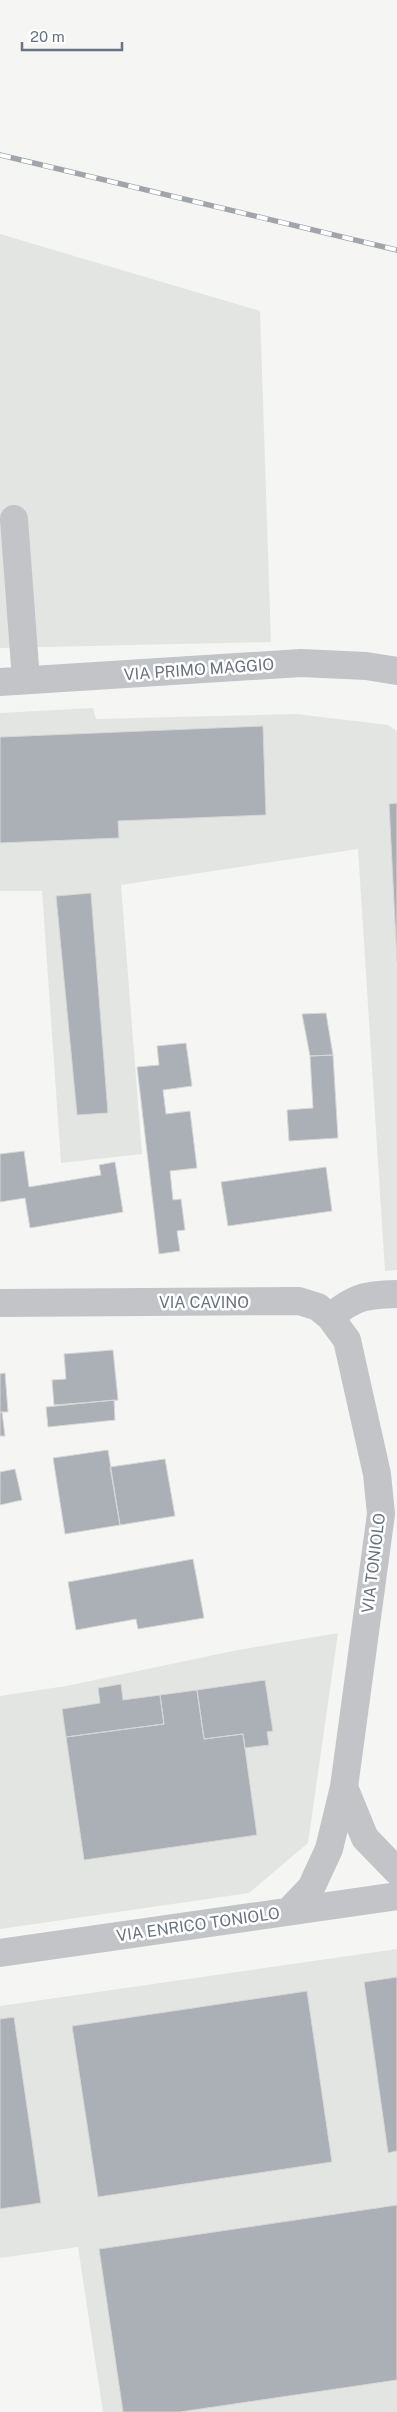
<svg xmlns="http://www.w3.org/2000/svg" width="397" height="2412" font-family="'Public Sans',sans-serif">
<rect width="100%" height="100%" fill="#f5f6f3"/>
<!-- built -->
<path fill="#e3e5e3" d="M0,234l260,77 11,331 -271,6z
M93,708l3,11 200,-5 92,11 9,6v539l-12,1 -27,-422 -237,36 21,269 -81,9 -19,-272h-42v-178z
M338,1633l-30,210 -59,50 -249,36v-233l66,-10 172,-36z
M397,1949v463h-294l-25,-165 -78,11v-252z"/>
<!-- building -->
<path fill="#abafb6" stroke="#d7d7d6" d="M263,726l3,89 -148,6 1,17 -119,5v-106z
M397,803v159l-8,-158z
M91,893l17,220 -31,2 -21,-219z
M326,1013l7,42 -23,1 -8,-42z
M186,1043l6,43 -29,4 3,24 24,-3 7,57 -27,3 3,29 8,-1 4,31 -8,1 3,20 -21,3 -22,-187 22,-2 -2,-19z
M333,1055l5,83 -49,3 -2,-31 26,-2 -3,-52z
M24,1151l5,36 72,-12 -2,-10 16,-3 8,50 -93,16 -5,-30 -25,4v-48z
M326,1167l6,44 -104,15 -7,-44z
M113,1350l5,50 -64,5 -2,-25 14,-1 -2,-25z
M5,1373l3,39h-8v-38z
M114,1400l1,20 -67,7 -2,-20z
M0,1412h2l3,24h-5z
M108,1450l12,75 -55,9 -12,-76z
M165,1459l10,57 -55,9 -10,-58z
M15,1469l7,31 -22,5v-33z
M193,1559l11,59 -66,11 -2,-10 -60,11 -8,-48z
M265,1680l8,51 -6,1 2,13 -24,3 -2,-14 -39,5 -7,-49z
M121,1684l2,16 37,-5 4,29 -98,13 -4,-28 38,-6 -2,-15z
M197,1690l7,49 39,-5 14,101 -173,25 -18,-123 98,-13 -4,-29z
M397,1977v174l-9,2 -24,-171z
M307,1991l25,171 -234,35 -26,-171z
M14,2017l27,186 -41,6v-190z
M397,2205v175l-217,32h-57l-24,-163z"/>
<g fill="none" stroke-linecap="round" stroke-linejoin="round">
<!-- minor -->
<path stroke="#c2c4c8" stroke-width="28" d="M14,519l12,161
M0,682l301,-19 65,3 31,5
M0,1303l299,-2 19,6 12,10 17,23 30,134 4,40 -37,273 -15,62 -18,39 -21,22
M330,1317c26,-21 35,-22 67,-23
M344,1787l21,51 32,33
M0,1953l397,-57"/>
<!-- rail casing -->
<g stroke="#a1a5ab" stroke-width="5.5">
<path id="rail" d="M0,155l397,95"/>
</g>
<!-- rail -->
<use href="#rail" stroke="#fff" stroke-width="4" stroke-dasharray="11" stroke-linecap="butt"/>
</g>
<g text-anchor="middle" stroke-width="5" stroke-linejoin="round" paint-order="stroke">
<!-- street labels -->
<g font-size="16" fill="#687281" stroke="#fff">
<text transform="translate(199 669) rotate(-4)" y="6">VIA PRIMO MAGGIO</text>
<text x="204" y="1308">VIA CAVINO</text>
<text transform="translate(373 1563) rotate(-83)" y="6">VIA TONIOLO</text>
<text transform="translate(198 1924) rotate(-8)" y="6">VIA ENRICO TONIOLO</text>
</g>
</g>
<!-- scale -->
<path d="M22 42v8h100v-8" fill="none" stroke="#687281" stroke-width="2.5"/>
<text x="30" y="42" font-size="15" fill="#687281" stroke="#ffffff" stroke-width="4" paint-order="stroke">20 m</text>
</svg>
